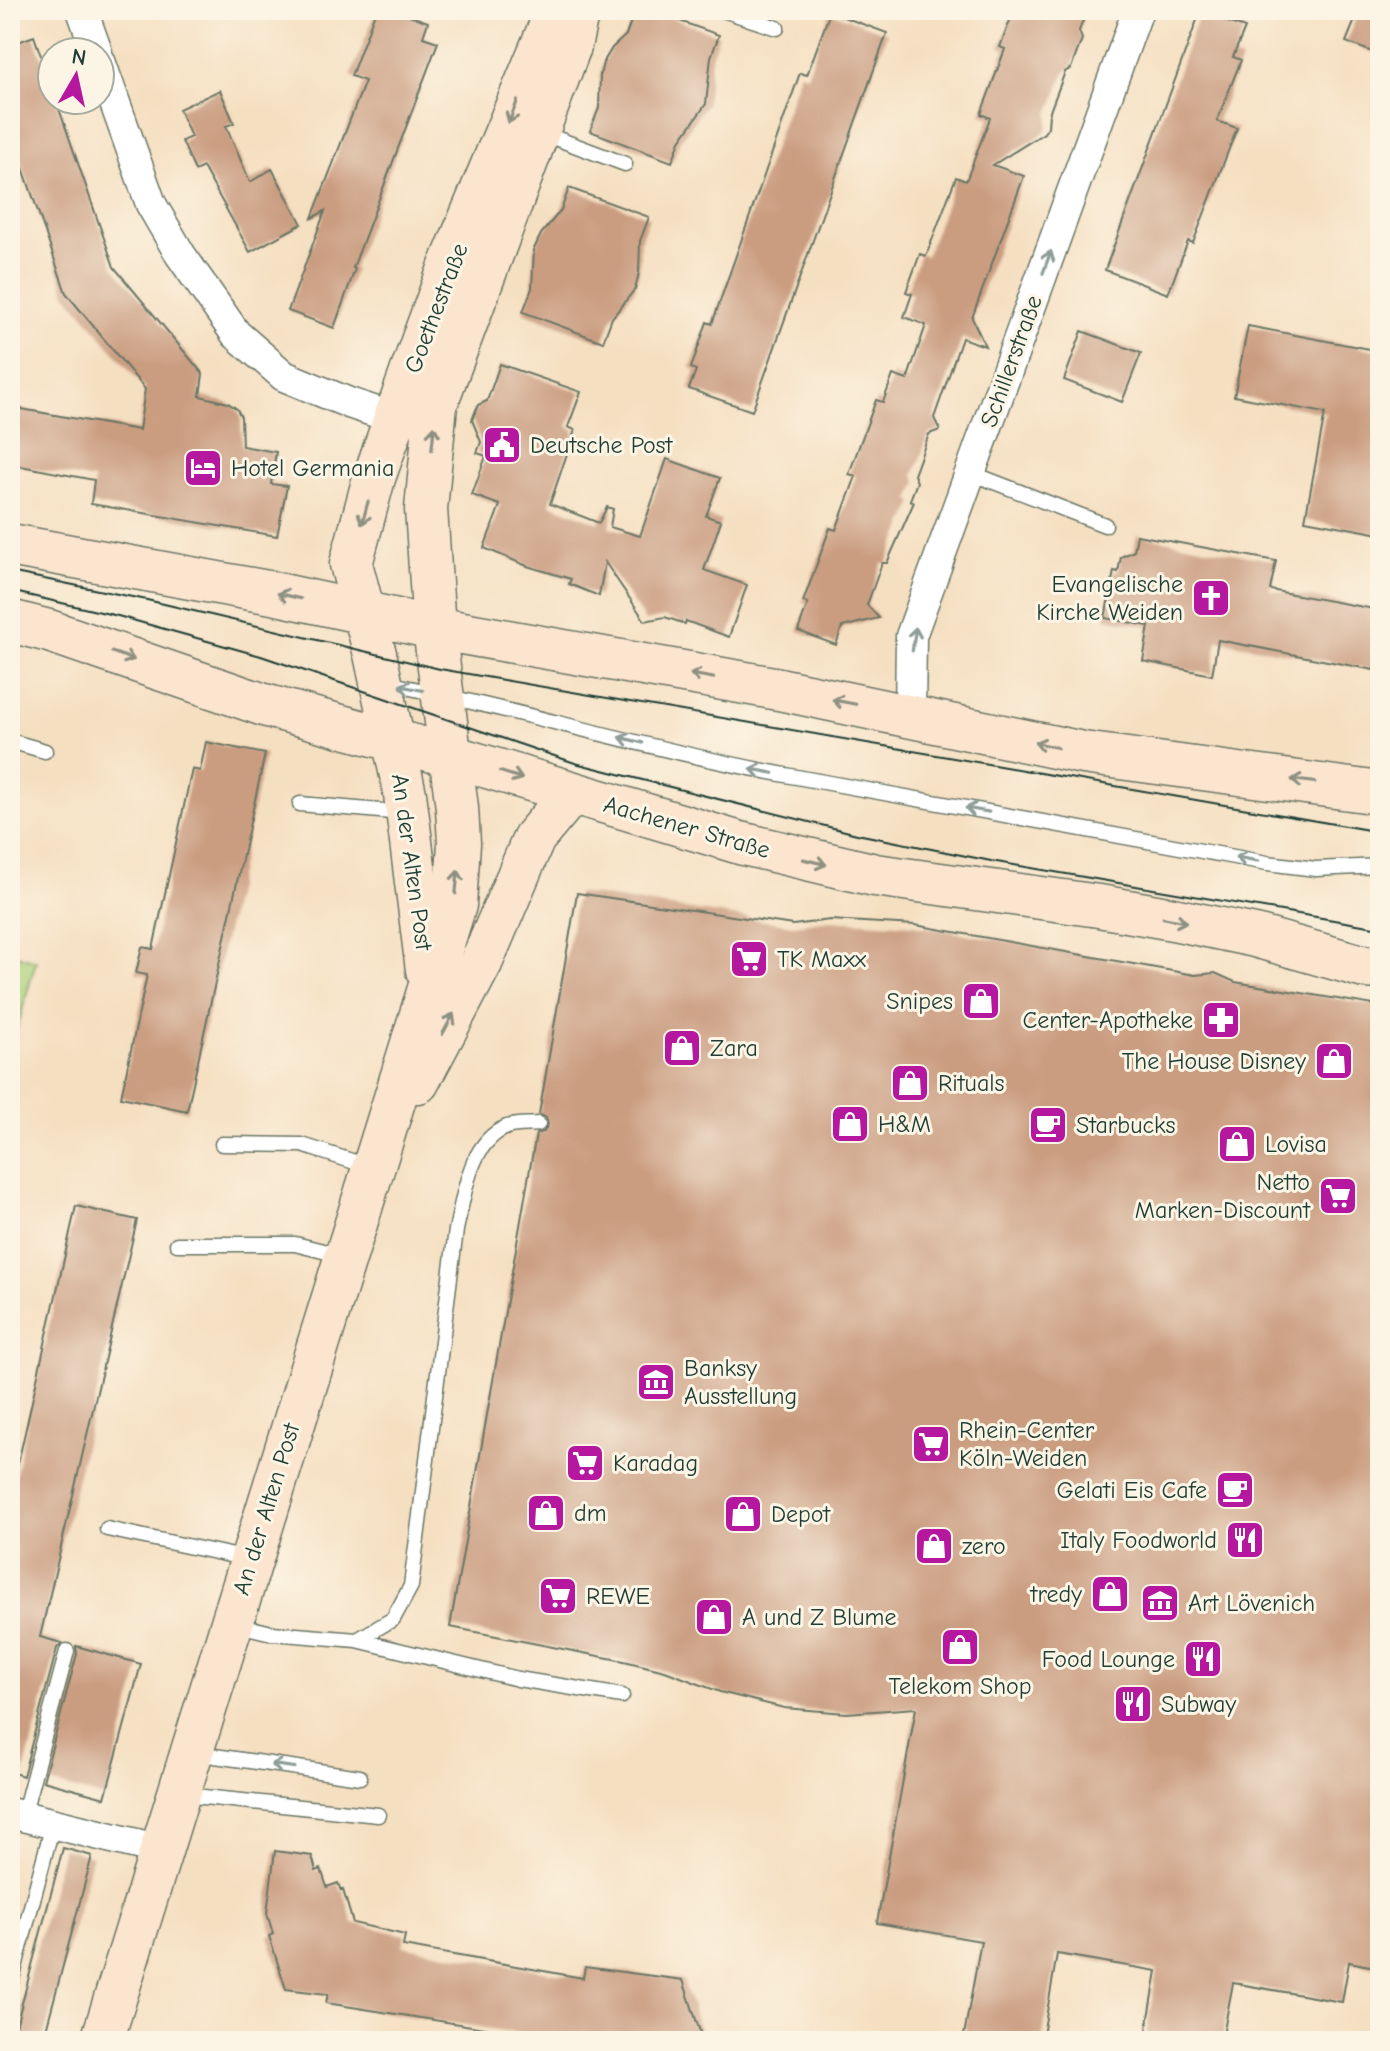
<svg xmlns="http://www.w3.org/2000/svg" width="1390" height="2051" font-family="'Comic Neue',sans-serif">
<rect width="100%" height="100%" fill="#fcf5e5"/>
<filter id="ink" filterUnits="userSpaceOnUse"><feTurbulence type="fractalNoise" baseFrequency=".0125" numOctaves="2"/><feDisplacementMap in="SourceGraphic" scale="16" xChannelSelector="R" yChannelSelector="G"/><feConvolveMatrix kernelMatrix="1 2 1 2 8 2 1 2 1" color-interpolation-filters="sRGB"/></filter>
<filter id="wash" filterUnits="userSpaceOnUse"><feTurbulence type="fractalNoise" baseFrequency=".006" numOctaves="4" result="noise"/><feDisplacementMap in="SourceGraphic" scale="32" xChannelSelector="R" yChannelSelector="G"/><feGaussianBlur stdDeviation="1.8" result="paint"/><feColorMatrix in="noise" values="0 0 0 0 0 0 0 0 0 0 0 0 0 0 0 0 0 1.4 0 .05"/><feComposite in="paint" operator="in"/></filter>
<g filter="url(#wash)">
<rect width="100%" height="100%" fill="#f5dfc1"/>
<!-- green -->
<path fill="#abd07a" stroke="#658657" stroke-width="2" d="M10,953l26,8 -26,92z"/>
<g id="blocks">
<!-- building -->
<path fill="#ca9d81" d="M376,10h19l33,12 -5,15 15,5 -85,226 2,1 -21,59 -46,-17 37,-100 -13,7 53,-137 -14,-5z
M635,10h14l70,25 -8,22 -5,47 -26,37 -8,21 -82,-31 9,-23 1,-33 3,-12 9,-15 14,-13z
M1014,10h73l-8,21 3,8 -11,29 -6,4 -16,42 -1,13 -4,6 -51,32 31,11 -52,142 13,28 -23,-8 -28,80 6,12 -11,4 -15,41 3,7 -7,18 4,2 -27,61h-5l-15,42 12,13 -37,9 -6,18 -38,-14 10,-28 -5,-1 27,-74 6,2 20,-54 -7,-2 27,-74 7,2 10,-27 14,5 19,-55 -22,-8 8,-23 -6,-2 14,-38 6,2 30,-79 10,4 24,-63 -9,-4 24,-65 -5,-2z
M1359,10h21v45l-34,-13z
M830,12l57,21 -135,378 -63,-22 7,-19 -5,-2 16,-46 5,2 88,-251 7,2z
M1200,12l45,16 -12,29 8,3 -24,61 20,7 -44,115 -5,-2 -20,53 -63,-24z
M34,36l18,51v13h4l58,167 89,107 -3,22 28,7 9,6 4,8 1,29 34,6 -5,32 16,2 -10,50 -186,-32 3,-24 -84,-16v-57l129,23 6,-41 -79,-96 -56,-163v-85z
M220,90l14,33 -8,3 24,56 22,-13 30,55 -52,28 -47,-85 -8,4 -13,-30 9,-4 -12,-28z
M569,188l80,29 -9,24 -1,32 -4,16 -23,29 -9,24 -80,-30 9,-24 2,-39 7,-15 20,-24z
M1248,326l132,25v183l-75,-14 20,-107 -91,-17z
M1082,331l59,22 -19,49 -58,-22z
M500,364l81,28 -13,35 7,3 -25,74 49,19 8,-16 6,2 -3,18 30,9 27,-77 53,19 -14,38 15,5 -17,49 43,15 -18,52 -43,-16 -1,3 -20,-7 -20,4 -40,-59 -6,34 -30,-12 2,-5 -44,-13 -43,-18 16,-43 -28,-10 14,-39 -9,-3 4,-11 -9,-22 6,-15 9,-4z
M1137,535l139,26 -6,29 110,20v28l-6,32 -156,-30 -6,35 -69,-14 6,-35 -44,-8 9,-47 4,1 3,-15 13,-6z
M206,742l59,12 -78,357 -66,-14 26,-122 -11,-2 6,-26 11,2 39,-180 8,2z
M577,893l216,32 37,-5 85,5 280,50 20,-2 20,9 145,24v962l-31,-6 -7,40 -109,-19 -11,58h-77l12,-70 -100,-17 -15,87h-79l18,-100 -104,-18 39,-215 -70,5 -62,-5 -64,-16 -55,-21 -41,-10 -174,-34 86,-493 8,-2 4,-8 -2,-6 -7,-4z
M76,1206l61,14 -97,417 22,6 -5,5 -34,128 -13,-4v-273z
M76,1646l65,18 -36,134 -62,-17 34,-127z
M63,1848l29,8 -14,53 -35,132h-31z
M275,1851l37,5 4,15 5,-2 6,18 11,-4 3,8 2,-1 10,33 52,12 -2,11 180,32 2,-11 98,13 20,61h-136l-241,-38 2,-9 -42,-5 -17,-53 4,-2 -6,-21z"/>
</g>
</g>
<g filter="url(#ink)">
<use href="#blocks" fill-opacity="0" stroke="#6a7665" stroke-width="2"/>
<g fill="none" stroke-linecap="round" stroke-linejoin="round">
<!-- lane casing -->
<g stroke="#6a7665" stroke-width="17">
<path id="lane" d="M723,10l54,18
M542,133l83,31
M971,473l134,52
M387,683c135,28 268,68 404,93l476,87 49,6 64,-3
M10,741l35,10
M300,804l103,9
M222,1144l80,1 68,22
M177,1244h118l48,12
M107,1529l141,30
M234,1624l38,9 85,7 36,-21 18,-33 45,-356c8,-34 13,-88 51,-103 9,-3 21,-2 31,-3
M357,1640l161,39 104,17
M194,1753l166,24
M184,1795l194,20
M23,1816l44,-165
M10,1986l43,-162"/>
</g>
<!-- street casing -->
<g stroke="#6a7665" stroke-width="33">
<path id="street" d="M82,10l15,42
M100,61l51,143 29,50 56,80 48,42 65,27 45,15
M910,716l1,-80 227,-626
M10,1813l151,37"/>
</g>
<!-- secondary casing -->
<g stroke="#6a7665" stroke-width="45">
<path id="secondary" d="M10,545l263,48 161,35 345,61 304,64 297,40
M10,621l39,10 215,74 187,51 289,87 135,32 224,31 74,13 82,17 110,31 15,1
M427,970l-22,-176 -30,-140 -24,-90 23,-86 49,-139 26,-70 103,-248
M418,1082l63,-119 53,-125 37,-44
M102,2041l353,-1136 4,-62 -2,-35 -23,-180 -8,-119 10,-105 134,-358 8,-36"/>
</g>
<!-- lane -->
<use href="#lane" stroke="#fff" stroke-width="14"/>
<!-- street -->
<use href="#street" stroke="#fff" stroke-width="30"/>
<!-- secondary -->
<use href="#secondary" stroke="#fce5cf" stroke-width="42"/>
<!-- tram -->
<path stroke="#1f3d34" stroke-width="2" d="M10,572l137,28 293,69 940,163
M10,591l108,25 143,40 314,107 282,71 134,27 389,67"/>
</g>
<!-- one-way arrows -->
<defs><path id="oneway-shaft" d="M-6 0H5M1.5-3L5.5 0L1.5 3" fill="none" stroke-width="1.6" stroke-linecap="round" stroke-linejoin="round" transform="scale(2)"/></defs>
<g stroke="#8e9182">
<use href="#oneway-shaft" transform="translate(513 112) rotate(112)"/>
<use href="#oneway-shaft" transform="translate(433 438) rotate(-84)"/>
<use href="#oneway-shaft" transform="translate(365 513) rotate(105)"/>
<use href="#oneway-shaft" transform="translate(289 596) rotate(-167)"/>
<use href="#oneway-shaft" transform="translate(123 656) rotate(19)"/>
<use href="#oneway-shaft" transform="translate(702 676) rotate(-170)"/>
<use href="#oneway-shaft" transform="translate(844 702) rotate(-169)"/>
<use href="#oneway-shaft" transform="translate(1046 745) rotate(-167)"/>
<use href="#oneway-shaft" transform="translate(511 775) rotate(18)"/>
<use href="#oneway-shaft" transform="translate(1303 781) rotate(-173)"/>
<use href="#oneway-shaft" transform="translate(815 862) rotate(14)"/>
<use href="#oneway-shaft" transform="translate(457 882) rotate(-84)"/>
<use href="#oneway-shaft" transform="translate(1175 920) rotate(11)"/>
<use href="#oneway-shaft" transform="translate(448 1024) rotate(-62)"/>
</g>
<g stroke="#8f9e9a">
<use href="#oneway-shaft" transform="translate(1047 262) rotate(-70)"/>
<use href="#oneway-shaft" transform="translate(914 639) rotate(-82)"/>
<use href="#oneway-shaft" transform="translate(411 688) rotate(-168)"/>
<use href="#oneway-shaft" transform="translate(631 740) rotate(-166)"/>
<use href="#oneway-shaft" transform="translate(762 771) rotate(-169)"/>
<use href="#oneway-shaft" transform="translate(977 810) rotate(-170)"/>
<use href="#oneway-shaft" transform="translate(1247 859) rotate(-170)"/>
<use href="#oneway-shaft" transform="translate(283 1766) rotate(-172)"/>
</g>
</g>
<!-- icons -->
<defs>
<g id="civic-square" transform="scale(2)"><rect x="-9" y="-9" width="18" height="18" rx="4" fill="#b5179e" stroke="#fcf5e5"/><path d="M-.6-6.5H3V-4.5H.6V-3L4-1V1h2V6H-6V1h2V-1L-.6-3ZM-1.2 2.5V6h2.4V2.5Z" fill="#fff"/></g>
<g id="hotel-square" transform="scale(2)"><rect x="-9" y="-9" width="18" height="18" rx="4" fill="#b5179e" stroke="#fcf5e5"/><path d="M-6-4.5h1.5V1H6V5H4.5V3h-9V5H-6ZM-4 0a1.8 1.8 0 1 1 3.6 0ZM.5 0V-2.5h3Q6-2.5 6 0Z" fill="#fff"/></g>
<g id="church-square" transform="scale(2)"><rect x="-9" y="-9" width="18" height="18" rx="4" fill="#b5179e" stroke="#fcf5e5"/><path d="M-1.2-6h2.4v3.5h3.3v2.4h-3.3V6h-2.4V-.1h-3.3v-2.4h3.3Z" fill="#fff"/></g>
<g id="supermarket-square" transform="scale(2)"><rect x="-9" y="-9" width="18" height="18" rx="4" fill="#b5179e" stroke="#fcf5e5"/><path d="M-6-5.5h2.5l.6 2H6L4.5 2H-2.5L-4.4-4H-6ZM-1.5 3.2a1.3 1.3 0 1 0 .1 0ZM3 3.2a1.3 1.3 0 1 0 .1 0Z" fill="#fff"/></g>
<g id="shop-square" transform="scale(2)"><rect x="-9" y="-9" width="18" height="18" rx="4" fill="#b5179e" stroke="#fcf5e5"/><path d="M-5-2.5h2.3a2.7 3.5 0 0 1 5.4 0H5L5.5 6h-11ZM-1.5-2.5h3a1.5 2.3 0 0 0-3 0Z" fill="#fff"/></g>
<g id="pharmacy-square" transform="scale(2)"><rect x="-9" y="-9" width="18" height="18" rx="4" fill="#b5179e" stroke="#fcf5e5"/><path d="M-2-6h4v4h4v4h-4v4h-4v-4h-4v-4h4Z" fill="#fff"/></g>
<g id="cafe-square" transform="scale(2)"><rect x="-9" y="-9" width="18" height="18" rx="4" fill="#b5179e" stroke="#fcf5e5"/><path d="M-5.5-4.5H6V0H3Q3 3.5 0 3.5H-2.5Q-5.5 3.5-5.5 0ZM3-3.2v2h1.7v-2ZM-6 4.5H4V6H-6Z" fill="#fff"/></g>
<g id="museum-square" transform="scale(2)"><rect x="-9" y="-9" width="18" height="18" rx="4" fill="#b5179e" stroke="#fcf5e5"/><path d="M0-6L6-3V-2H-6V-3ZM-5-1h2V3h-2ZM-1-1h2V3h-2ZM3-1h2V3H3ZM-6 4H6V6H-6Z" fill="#fff"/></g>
<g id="restaurant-square" transform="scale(2)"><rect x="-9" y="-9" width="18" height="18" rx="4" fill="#b5179e" stroke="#fcf5e5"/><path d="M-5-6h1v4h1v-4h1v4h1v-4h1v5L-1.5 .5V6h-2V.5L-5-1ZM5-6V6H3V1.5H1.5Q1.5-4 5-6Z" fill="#fff"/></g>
</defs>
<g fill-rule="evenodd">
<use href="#civic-square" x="502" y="445"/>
<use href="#hotel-square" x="203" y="468"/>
<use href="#church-square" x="1211" y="598"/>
<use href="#supermarket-square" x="749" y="959"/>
<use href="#shop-square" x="981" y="1001"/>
<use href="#pharmacy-square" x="1221" y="1020"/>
<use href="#shop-square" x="682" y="1048"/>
<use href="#shop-square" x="1334" y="1061"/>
<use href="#shop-square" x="910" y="1083"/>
<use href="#shop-square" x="850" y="1124"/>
<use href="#cafe-square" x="1048" y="1125"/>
<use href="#shop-square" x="1237" y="1144"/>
<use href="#supermarket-square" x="1338" y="1196"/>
<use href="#museum-square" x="656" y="1382"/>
<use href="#supermarket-square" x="931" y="1444"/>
<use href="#supermarket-square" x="585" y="1463"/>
<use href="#cafe-square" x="1235" y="1490"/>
<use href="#shop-square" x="546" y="1513"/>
<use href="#shop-square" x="743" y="1514"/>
<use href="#restaurant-square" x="1245" y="1540"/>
<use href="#shop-square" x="934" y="1546"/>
<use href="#shop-square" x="1110" y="1594"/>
<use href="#supermarket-square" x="558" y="1596"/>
<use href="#museum-square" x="1160" y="1603"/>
<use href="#shop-square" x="714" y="1617"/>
<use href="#shop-square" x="960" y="1647"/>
<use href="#restaurant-square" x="1203" y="1659"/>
<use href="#restaurant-square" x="1133" y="1704"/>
</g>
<g text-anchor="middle" stroke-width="6" stroke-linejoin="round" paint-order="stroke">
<!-- street labels -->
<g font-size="24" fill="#1f3d34" stroke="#fcf5e5">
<text transform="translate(436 308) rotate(-69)" y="8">Goethestraße</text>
<text transform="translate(1011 361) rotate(-70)" y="8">Schillerstraße</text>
<text transform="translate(687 827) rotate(16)" y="8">Aachener Straße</text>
<text transform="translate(412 862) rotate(82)" y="8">An der Alten Post</text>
<text transform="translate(266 1509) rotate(-73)" y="8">An der Alten Post</text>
</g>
<!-- poi labels -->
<g font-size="24" fill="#1f3d34" stroke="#fcf5e5" text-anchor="start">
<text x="530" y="453">Deutsche Post</text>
<text x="231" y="476">Hotel Germania</text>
<text x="1183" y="592" text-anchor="end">Evangelische<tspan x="1183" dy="28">Kirche Weiden</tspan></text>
<text x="777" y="967">TK Maxx</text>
<text x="953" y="1009" text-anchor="end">Snipes</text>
<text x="1193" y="1028" text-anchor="end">Center-Apotheke</text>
<text x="710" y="1056">Zara</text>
<text x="1306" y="1069" text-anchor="end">The House Disney</text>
<text x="938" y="1091">Rituals</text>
<text x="878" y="1132">H&amp;M</text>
<text x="1076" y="1133">Starbucks</text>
<text x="1265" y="1152">Lovisa</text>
<text x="1310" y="1190" text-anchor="end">Netto<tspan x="1310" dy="28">Marken-Discount</tspan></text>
<text x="684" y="1376">Banksy<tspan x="684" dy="28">Ausstellung</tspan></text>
<text x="959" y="1438">Rhein-Center<tspan x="959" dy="28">Köln-Weiden</tspan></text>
<text x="613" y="1471">Karadag</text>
<text x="1207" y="1498" text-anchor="end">Gelati Eis Cafe</text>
<text x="574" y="1521">dm</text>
<text x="771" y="1522">Depot</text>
<text x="1217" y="1548" text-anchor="end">Italy Foodworld</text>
<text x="962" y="1554">zero</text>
<text x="1082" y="1602" text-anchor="end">tredy</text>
<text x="586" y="1604">REWE</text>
<text x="1188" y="1611">Art Lövenich</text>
<text x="742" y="1625">A und Z Blume</text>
<text x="1175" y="1667" text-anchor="end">Food Lounge</text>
<text x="960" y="1694" text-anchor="middle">Telekom Shop</text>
<text x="1161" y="1712">Subway</text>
</g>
</g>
<!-- margin -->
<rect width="1390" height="2051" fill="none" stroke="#fcf5e5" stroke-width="40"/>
<!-- north arrow -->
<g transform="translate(76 76) rotate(9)"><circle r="38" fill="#fcf5e5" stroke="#a4ab9e" stroke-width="2"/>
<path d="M0-6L14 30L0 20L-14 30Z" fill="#b5179e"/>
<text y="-12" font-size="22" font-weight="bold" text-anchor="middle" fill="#1f3d34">N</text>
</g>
</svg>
